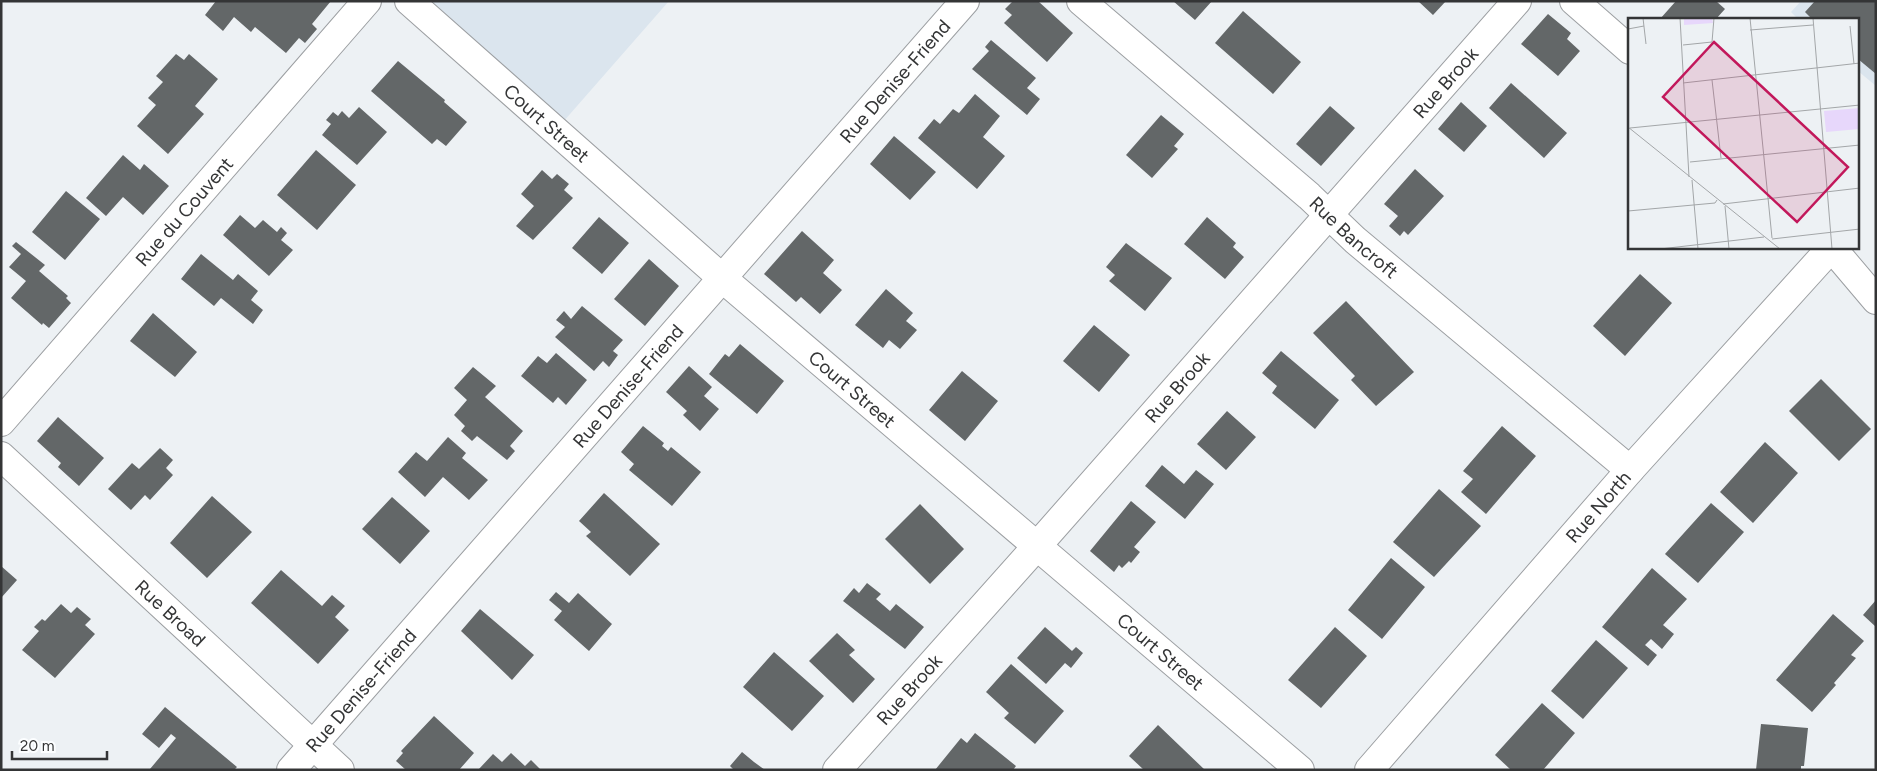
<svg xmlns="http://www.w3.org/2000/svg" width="1877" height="771" font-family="Figtree,sans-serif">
<rect width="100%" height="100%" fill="#edf1f4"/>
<!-- built -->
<path fill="#dbe5ee" d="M426,1h243l-106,121z
M1801,1h75v85l-18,-15v-52h-60l-7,-7z"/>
<!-- building -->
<path fill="#636768" d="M216,1h115l-19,23 5,5 -12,14 -6,-5 -13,15 -31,-26 -4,5 -17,-15 -11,14 -18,-16z
M1013,1h25l35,32 -26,29 -43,-39 8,-8 -7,-6z
M1173,1h39l-17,19z
M1418,1h28l-13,14z
M1676,1h40l9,8 -9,10h-56z
M1815,1h61v73l-18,-15v-40h-46l-7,-7z
M1243,11l58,51 -28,32 -58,-51z
M1548,14l23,19 -4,6 13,12 -22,25 -37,-32z
M991,40l45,38 -9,10 13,11 -13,16 -55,-46 17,-18 -4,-4z
M176,54l8,6 5,-6 29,25 -23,27 9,8 -36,40 -31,-28 19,-21 -8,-7 15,-16 -7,-6z
M398,61l47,39 -1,2 23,20 -21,24 -9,-7 -5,5 -61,-53z
M1511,83l56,50 -23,25 -55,-50z
M975,94l25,22 -17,21 22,19 -28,33 -59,-51 16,-19 6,5 13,-15 6,4z
M1461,102l26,24 -23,26 -26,-23z
M1330,106l25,22 -34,38 -25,-22z
M359,107l28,25 -30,33 -35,-30 9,-11 -5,-4 7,-8 5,4 4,-5 7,7z
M1161,115l23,19 -10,12 4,3 -26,29 -26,-23z
M894,136l42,36 -26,28 -40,-36z
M316,150l40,35 -39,45 -40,-35z
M123,155l17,15 4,-6 25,22 -26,29 -20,-18 -17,19 -20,-18z
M1415,169l29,27 -36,39 -4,-4 -4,5 -11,-10 9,-10 -14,-12z
M542,170l10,9 5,-5 12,10 -5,6 9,8 -40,42 -17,-14 18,-20 -13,-12z
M66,191l34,28 -35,41 -33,-28z
M240,215l15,13 8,-8 14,12 4,-5 6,6 -6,7 12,10 -24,26 -46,-41z
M599,217l30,26 -27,31 -30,-26z
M1207,217l29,26 -3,4 11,10 -19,22 -41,-35z
M802,231l32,29 -11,13 19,17 -22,24 -19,-17 -5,5 -32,-28z
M16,242l29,23 -6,6 29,25 -2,2 5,5 -22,25 -6,-5 -1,2 -31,-27 15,-17 -17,-14 12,-13 -9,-8z
M1126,243l46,35 -27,33 -36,-30 6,-6 -9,-8z
M201,254l32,26 5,-6 20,17 -7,9 12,10 -10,14 -32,-26 -7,8 -33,-27z
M649,259l30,27 -34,40 -31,-27z
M1640,274l32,29 -47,53 -32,-30z
M886,289l27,24 -7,8 11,9 -17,19 -11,-9 -6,8 -28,-23z
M1346,301l68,71 -38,34 -25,-26 4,-4 -42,-43z
M582,306l41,34 -10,11 5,4 -9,12 -6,-6 -9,10 -39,-34 10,-10 -9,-7 8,-9 7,8z
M153,313l44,39 -22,25 -45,-36z
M1094,325l36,30 -31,37 -36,-31z
M740,344l44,37 -27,33 -48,-40 16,-20 4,3z
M1281,351l58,49 -24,29 -43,-36 5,-7 -15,-13z
M556,353l31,27 -21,25 -8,-8 -5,6 -32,-27 17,-20 9,7z
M689,366l23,21 -8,9 15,13 -19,22 -17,-16 4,-4 -21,-19z
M473,367l23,19 -11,11 38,34 -13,15 5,5 -8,9 -30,-24 -5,5 -11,-10 4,-5 -11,-11 13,-15 -13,-12z
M962,371l36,30 -33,40 -36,-31z
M1821,379l50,50 -32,32 -50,-50z
M1227,411l29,26 -30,33 -29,-26z
M58,417l46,41 -25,28 -21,-19 3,-4 -24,-22z
M643,426l21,17 -2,3 6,5 3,-4 30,25 -29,34 -43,-36 5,-6 -13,-12z
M1502,426l34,30 -50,58 -25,-22 12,-13 -10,-8z
M448,437l18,16 -4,5 26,22 -19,20 -26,-23 -18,20 -27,-25 18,-20 11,9z
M1765,442l33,31 -45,50 -33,-31z
M160,448l13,12 -7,8 7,7 -23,25 -5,-5 -14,15 -23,-21 24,-26 7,6z
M1162,465l22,19 12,-14 18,14 -29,35 -40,-33z
M1439,489l42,37 -47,51 -41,-35z
M604,493l56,51 -30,32 -44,-40 5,-4 -12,-11z
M212,496l40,36 -45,46 -37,-35z
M392,497l38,34 -30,33 -38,-35z
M1131,501l25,21 -22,25 6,5 -9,11 -2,-2 -7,7 -3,-3 -5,7 -24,-21z
M1711,503l33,29 -46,51 -33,-29z
M920,504l44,45 -34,35 -45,-45z
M1391,558l34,29 -43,52 -34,-29z
M1,566l16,14 -16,18z
M1652,568l35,31 -24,26 11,9 -12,15 -11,-10 -6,6 12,10 -9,11 -46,-39z
M281,570l41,36 10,-11 13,11 -10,11 14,13 -31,34 -67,-61z
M867,583l14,11 -5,5 14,12 6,-7 28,23 -19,22 -62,-48 11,-13 5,5z
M556,592l13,11 9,-10 34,31 -23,27 -35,-31 8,-9 -13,-11z
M1876,600v27l-13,-12z
M61,604l10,9 6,-6 14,12 -6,6 10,9 -40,44 -33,-28 17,-19 -5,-4 8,-8 3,2z
M480,609l54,46 -22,25 -51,-49z
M1833,614l31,27 -13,14 5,3 -22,25 2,2 -24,27 -36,-32z
M1045,627l27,24 4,-4 7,6 -12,15 -6,-5 -19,21 -29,-26z
M1335,627l32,29 -46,52 -33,-28z
M837,633l18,17 -6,5 26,24 -22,24 -44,-42z
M1596,640l32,28 -45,51 -32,-28z
M774,652l50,44 -32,35 -49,-44z
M1011,664l53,47 -29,33 -31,-26 5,-5 -23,-21z
M1542,703l33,30 -32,37h-32l-16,-15z
M165,707l72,60 -3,3 -84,-1 26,-31 -5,-4 -12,14 -17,-14z
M434,716l40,37 -15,17h-53l-10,-9 7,-8 -2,-2z
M1761,724l47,4 -4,38h-3v4h-45z
M1158,725l47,45h-61l-15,-14z
M975,733l41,33 -3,4h-78l26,-32 6,5z
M742,752l12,10 11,8h-31l-4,-4z
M511,753l14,13 6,-6 10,10h-63l15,-16 9,8z"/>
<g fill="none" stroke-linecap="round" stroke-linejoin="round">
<!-- minor casing -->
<g stroke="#9c9fa2" stroke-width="30">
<g id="minor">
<path id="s1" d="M409,1l313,277 578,492"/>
<path id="s2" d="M1081,1l228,195 46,44 275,230"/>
<path d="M1574,1l56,49"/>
<path d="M1832,248l44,52"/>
<path id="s3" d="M1,422l366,-421"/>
<path id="s4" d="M291,770l674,-769"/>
<path id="s5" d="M837,770l200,-224 480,-545"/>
<path id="s6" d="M1369,770l261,-300 201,-222"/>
</g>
</g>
<!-- tertiary casing -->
<g stroke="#9c9fa2" stroke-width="30">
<g id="tertiary">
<path id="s7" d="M1,456l339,314"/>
</g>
</g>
<!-- minor -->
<use href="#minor" stroke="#fff" stroke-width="28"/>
<!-- tertiary -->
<use href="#tertiary" stroke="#fff" stroke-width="28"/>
</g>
<g text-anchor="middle" stroke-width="5" stroke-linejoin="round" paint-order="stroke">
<!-- street labels -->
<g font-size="19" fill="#343536" stroke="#fcfeff">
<text dy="7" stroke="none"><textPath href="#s4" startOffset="916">Rue Denise-Friend</textPath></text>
<text dy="7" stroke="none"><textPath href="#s5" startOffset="918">Rue Brook</textPath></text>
<text dy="7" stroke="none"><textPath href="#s1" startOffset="184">Court Street</textPath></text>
<text dy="7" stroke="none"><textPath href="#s3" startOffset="279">Rue du Couvent</textPath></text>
<text dy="7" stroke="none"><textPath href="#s2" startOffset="361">Rue Bancroft</textPath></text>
<text dy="7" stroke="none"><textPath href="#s4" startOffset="511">Rue Denise-Friend</textPath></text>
<text dy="7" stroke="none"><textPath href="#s5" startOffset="512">Rue Brook</textPath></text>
<text dy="7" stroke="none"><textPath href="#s1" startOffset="589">Court Street</textPath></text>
<text dy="7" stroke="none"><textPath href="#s6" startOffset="349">Rue North</textPath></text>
<text dy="7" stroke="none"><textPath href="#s7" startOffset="231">Rue Broad</textPath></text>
<text dy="7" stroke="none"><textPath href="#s1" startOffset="994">Court Street</textPath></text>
<text dy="7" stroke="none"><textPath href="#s5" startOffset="108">Rue Brook</textPath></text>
<text dy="7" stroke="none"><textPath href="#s4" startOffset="106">Rue Denise-Friend</textPath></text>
</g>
</g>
<!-- overview -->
<g transform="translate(1628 18)">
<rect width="231" height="231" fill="#edf1f4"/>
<path d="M56,0h28l1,5 -29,2zM232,90l-1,21 -33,3 -2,-21z" fill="#e7d7fb"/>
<path fill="none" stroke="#a3a6a8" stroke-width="1" d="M15,0l3,26M52,0l9,159M122,0l22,220M185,0l19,231M222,8l4,38M0,11l16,-3M122,12l63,-5M55,27l29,-3 2,-24M84,62l9,78M55,65l177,-20M0,109l152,122M2,110l230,-23M62,144l170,-17M64,162l6,69M95,186l137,-16M97,188l4,43M0,193l87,-8 2,-3M144,221l88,-10M32,231l104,-12"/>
<path fill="#c2185b" fill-opacity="0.15" stroke="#c2185b" stroke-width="2.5" d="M86,24l134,125 -51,55 -134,-125z"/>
<rect width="231" height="231" fill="none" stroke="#343536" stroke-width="2.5"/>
</g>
<!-- border -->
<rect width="1877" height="771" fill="none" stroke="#343536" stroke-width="5"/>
<!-- scale -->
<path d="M12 751v8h95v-8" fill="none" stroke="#343536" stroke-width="2.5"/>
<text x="20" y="751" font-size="15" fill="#343536" stroke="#fcfeff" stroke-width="4" paint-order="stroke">20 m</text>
</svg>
